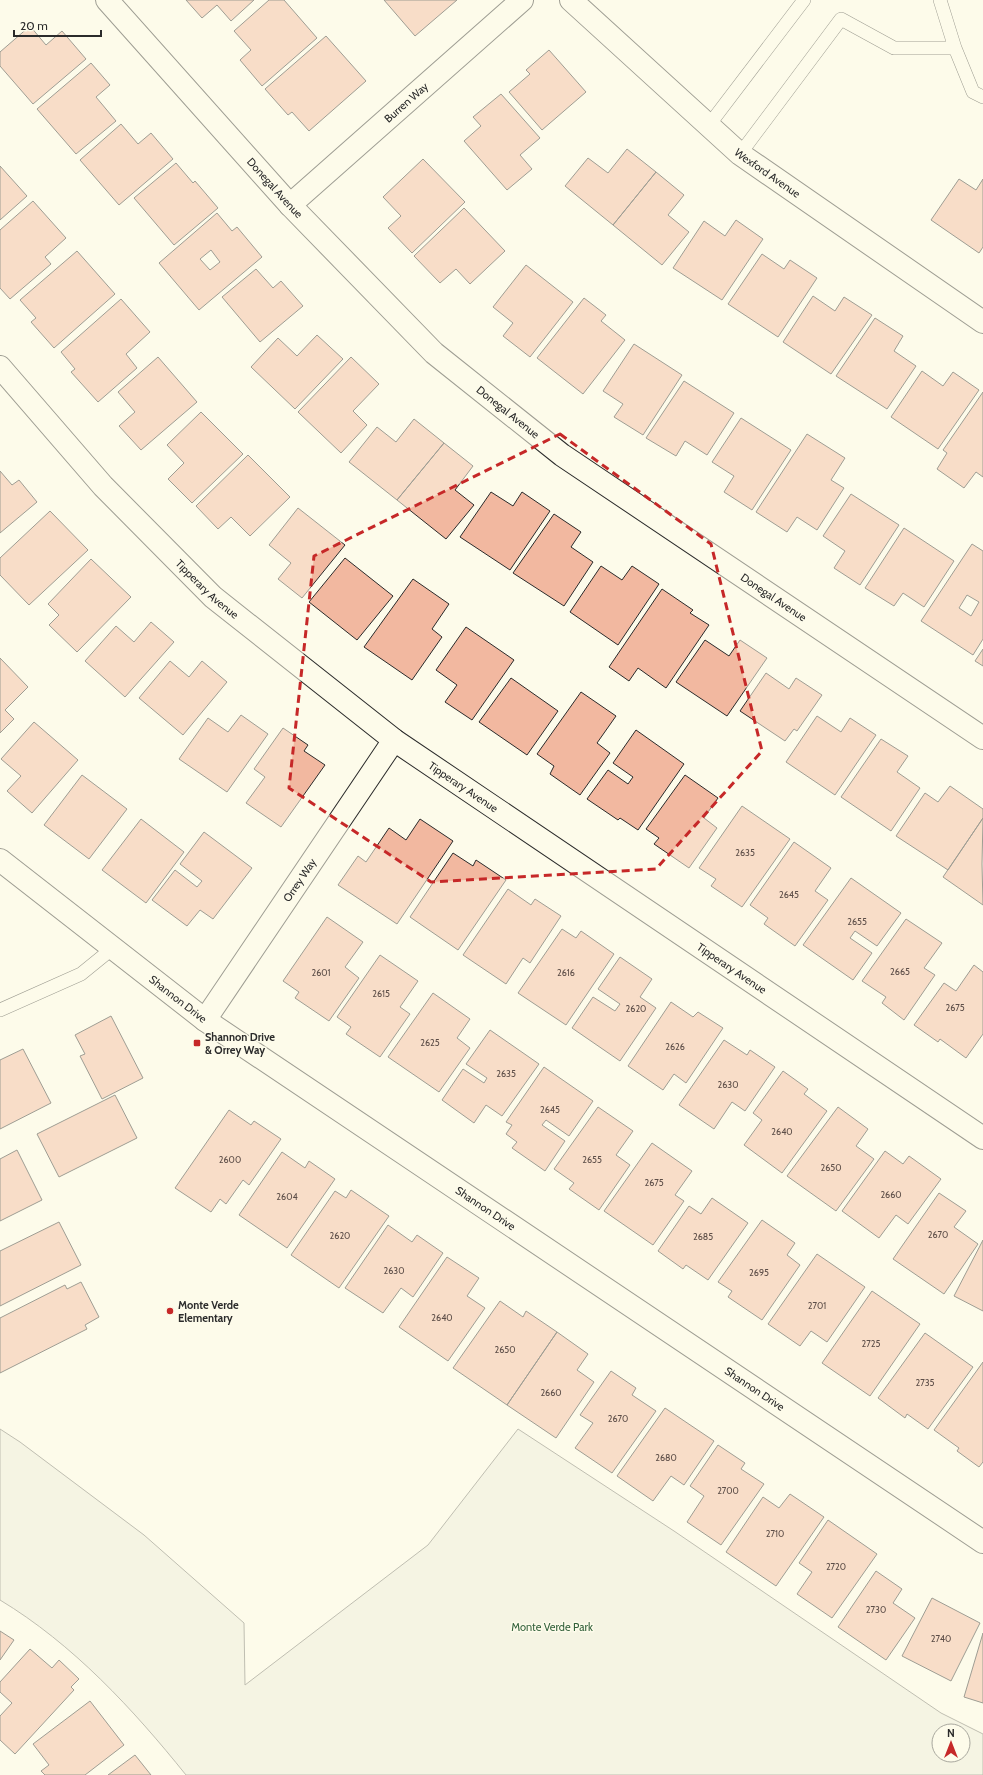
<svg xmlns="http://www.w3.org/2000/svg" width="983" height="1775" font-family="Cabin,sans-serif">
<rect width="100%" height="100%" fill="#fdfbea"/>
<!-- green -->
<path fill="#ecebdb" stroke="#74746e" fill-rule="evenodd" d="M0,1429l20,13 124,93 100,88 1,62 183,-140 90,-116 156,102 267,182 42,21v41h-797c-53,-66 -113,-131 -186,-175zM939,1731h24v24h-24z"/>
<!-- building -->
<path fill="#f2b8a0" stroke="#2b2b2b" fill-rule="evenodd" d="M186,0h68l-23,21 -14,-16 -15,13z
M269,0h15l33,38 -55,48 -22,-26 11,-10 -17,-19z
M384,0h73l-42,36z
M30,26l16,19 16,-14 24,28 -53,45 -33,-38v-14z
M326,36l40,45 -57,50 -17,-19 -4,3 -23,-26z
M549,50l37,42 -44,38 -33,-38 21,-18 -4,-4z
M91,63l19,22 -14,12 20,24 -40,33 -39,-45z
M501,94l39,44 -20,17 12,14 -25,21 -43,-49 17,-15 -8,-9z
M121,124l17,20 13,-11 22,26 -54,46 -39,-45z
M627,149l29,23 -43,53 -48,-39 23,-28 20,15z
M423,159l42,43 -53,51 -24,-25 13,-12 -18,-19z
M176,163l17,20 2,-2 23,27 -44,37 -40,-47z
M0,166l27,30 -27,24z
M656,172l28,23 -16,20 21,17 -27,33 -49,-40z
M959,179l17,11 7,-11v68l-4,6 -48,-33z
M33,201l33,37 -21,19 6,7 -41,35 -10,-11v-58z
M464,208l41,43 -35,33 -14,-15 -16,14 -26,-27z
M217,213l15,18 5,-4 25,30 -63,53 -40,-47zM211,250l9,12 -10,8 -10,-11z
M736,220l27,19 -41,61 -49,-32 31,-47 21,15z
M77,251l38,43 -61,54 -23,-26 5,-4 -16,-18z
M762,254l22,15 6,-9 27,18 -39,59 -50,-33z
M526,265l47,37 -43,55 -27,-21 10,-13 -20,-16z
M256,269l17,19 8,-7 22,25 -43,36 -38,-45z
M813,296l22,15 9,-14 28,18 -41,59 -48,-32z
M584,298l22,17 -5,6 24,19 -42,54 -46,-36z
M121,299l29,33 -24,22 11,14 -39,34 -27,-30 4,-3 -14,-17z
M875,318l28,18 -9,15 22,15 -29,43 -51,-33z
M317,335l26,24 -48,50 -44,-42 27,-29 19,18z
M634,344l48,31 -39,60 -29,-18 9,-13 -20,-13z
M158,357l39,45 -56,48 -22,-24 16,-14 -17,-20z
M351,357l28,27 -26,27 14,14 -26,28 -43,-41z
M922,371l21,15 10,-14 26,18 -41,59 -47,-32z
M684,381l50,32 -27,42 -22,-14 -9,15 -30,-18z
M983,392v85l-7,-5 -12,16 -27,-19 10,-16 -4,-3z
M201,412l42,42 -51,49 -24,-24 16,-16 -17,-18z
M741,418l50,32 -39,60 -28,-18 10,-16 -22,-14z
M414,419l30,24 -47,57 -48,-38 28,-35 19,15z
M807,434l38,24 -14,22 13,8 -27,42 -20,-13 -10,15 -31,-20z
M444,443l29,23 -18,24 19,15 -28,34 -49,-39z
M248,455l42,42 -40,39 -19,-19 -13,12 -22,-23z
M0,471l12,14 7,-5 18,22 -37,31z
M491,492l22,14 9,-14 28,19 -40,59 -50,-33z
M851,494l48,31 -39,60 -26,-17 11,-17 -22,-15z
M298,508l47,37 -43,53 -24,-19 13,-16 -22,-18z
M50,511l38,39 -59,55 -29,-30v-17z
M554,514l27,18 -10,15 22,15 -29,44 -51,-33z
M904,528l50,33 -30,46 -21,-14 -9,13 -29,-18z
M972,544l11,7v88l-10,16 -52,-34zM967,595l12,7 -8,14 -12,-8z
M345,558l48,38 -36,44 -48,-38z
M91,559l40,38 -54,55 -28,-27 10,-10 -11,-11z
M601,566l21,14 10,-14 27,18 -41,61 -48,-33z
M413,579l36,25 -17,25 10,8 -30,43 -48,-33z
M662,589l31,21 -3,3 19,12 -43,63 -28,-20 -9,13 -20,-14z
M151,622l23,20 -49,55 -40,-36 31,-35 18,16z
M466,627l48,33 -42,60 -27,-18 12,-17 -21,-15z
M705,640l24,16 11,-16 27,18 -40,58 -51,-34z
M983,649v17l-8,-5z
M0,658l28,29 -23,23 9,9 -14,14z
M170,661l19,16 13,-16 25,21 -44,53 -44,-37z
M766,673l23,16 7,-11 26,17 -25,36 -3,-2 -9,12 -45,-30z
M511,678l47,33 -31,44 -48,-33z
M581,692l35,24 -19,27 13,10 -30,42 -30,-21 4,-8 -17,-12z
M241,715l27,19 -41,58 -48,-33 29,-41 20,14z
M817,716l24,16 9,-14 26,17 -41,60 -49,-33z
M34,722l44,38 -46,53 -25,-22 14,-15 -20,-17z
M283,728l25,17 -4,6 21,14 -44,62 -35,-24 19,-26 -11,-8z
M636,730l48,34 -46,66 -18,-12 -2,2 -31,-21 21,-29 20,14 5,-7 -20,-14z
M881,739l27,17 -11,16 23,16 -29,43 -50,-34z
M82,775l45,34 -38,50 -45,-34z
M685,775l33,23 -14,20 13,10 -28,40 -35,-24 5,-6 -13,-9z
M950,786l33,23v9l-35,52 -52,-34 29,-43 13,9z
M742,806l48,33 -48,68 -31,-21 5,-7 -17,-11z
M983,818l-1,46 1,41 -40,-28z
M141,819l43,33 -38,51 -44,-33z
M420,819l33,22 -56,83 -59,-39 20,-29 8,6 23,-34 17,12z
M204,832l48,36 -39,51 -13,-9 -13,16 -35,-26 23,-30 22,17 5,-6 -22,-17z
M794,842l37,26 -16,23 13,9 -33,46 -31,-22 4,-6 -18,-13z
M453,853l20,13 3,-6 30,20 -48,70 -48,-33z
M851,878l50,35 -24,33 -22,-15 -5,7 22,15 -19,27 -50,-35z
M508,889l23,16 4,-6 26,17 -31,47 -7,-5 -17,26 -43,-29z
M327,917l36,25 -18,25 14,11 -30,43 -34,-23 4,-6 -16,-11z
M906,919l36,24 -18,25 11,7 -31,45 -22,-17 4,-6 -24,-16z
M562,929l14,9 5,-7 33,23 -48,71 -48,-32z
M380,955l38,26 -18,26 10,7 -30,43 -34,-23 5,-7 -14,-10z
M620,957l32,22 -12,18 16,11 -36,53 -48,-33 21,-31 22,14 5,-7 -22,-15z
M974,965l9,7v62l-17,24 -26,-19 -2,3 -24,-17 30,-42 12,8z
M433,993l37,26 -13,19 13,10 -31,44 -51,-35z
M671,1002l22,15 5,-5 25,16 -37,55 -12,-9 -11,16 -35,-24z
M111,1016l32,62 -41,21 -22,-43 5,-2 -10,-19z
M490,1030l49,34 -37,52 -16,-11 -12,18 -32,-23 21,-31 21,14 3,-5 -21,-14z
M724,1040l23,15 3,-5 25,17 -30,44 -13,-9 -18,27 -35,-24z
M23,1049l28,54 -51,26v-69z
M544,1067l49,34 -24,35 -23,-16 -4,5 23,16 -20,30 -33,-23 5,-6 -11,-8 6,-9 -6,-3z
M783,1071l25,18 -4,5 23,17 -45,62 -38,-28 18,-25 -9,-7z
M115,1095l22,43 -78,39 -22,-43z
M598,1107l35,24 -17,24 14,10 -31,45 -30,-21 5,-6 -20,-14z
M838,1107l30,22 -12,17 18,13 -38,52 -49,-35z
M229,1110l22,15 3,-4 27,18 -32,46 -6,-5 -17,24 -6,-5 -9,13 -36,-24z
M652,1143l40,28 -17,24 9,6 -31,44 -49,-34z
M17,1150l25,50 -42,21v-62z
M885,1151l18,13 6,-8 32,23 -33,45 -12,-9 -17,23 -37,-27z
M282,1152l23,16 4,-7 26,18 -48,69 -48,-33z
M351,1190l38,26 -50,72 -48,-33 44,-64 11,7z
M939,1193l27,18 -12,16 24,17 -34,50 -51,-35z
M712,1198l36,25 -40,57 -22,-15 -3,4 -25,-18 31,-45 12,8z
M762,1220l33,23 -8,12 13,10 -38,55 -34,-23 4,-6 -14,-9z
M59,1222l22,43 -81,41v-55z
M388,1225l24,17 5,-7 26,18 -30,44 -12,-9 -18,25 -38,-25z
M983,1240v71l-29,-15z
M817,1254l48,33 -38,55 -16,-11 -11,15 -32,-22z
M447,1257l32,21 -12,18 18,12 -37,53 -49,-34z
M81,1282l18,35 -14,8 2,4 -87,44v-55l65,-33 2,4z
M872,1291l48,33 -50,72 -48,-33z
M500,1301l23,16 3,-6 31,21 -50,73 -54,-37z
M557,1332l31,22 -11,16 17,12 -38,56 -49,-33z
M925,1333l48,34 -45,62 -21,-15 -2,4 -27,-20z
M983,1362v100l-4,5 -22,-16 2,-3 -25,-18z
M611,1371l25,17 -4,7 24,16 -44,62 -37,-25 18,-25 -13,-8z
M665,1408l49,33 -30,44 -13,-9 -18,25 -36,-25z
M718,1445l27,18 -4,6 23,15 -43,61 -34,-23 17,-26 -14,-10z
M790,1494l34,23 -48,69 -50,-34 37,-55 16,11z
M828,1520l49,34 -45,64 -35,-24 15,-22 -13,-9z
M876,1571l26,18 -9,14 22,15 -29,42 -48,-33z
M932,1598l48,25 -29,58 -49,-25z
M0,1631l14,9 -14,20z
M983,1633v70l-19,-6z
M30,1649l22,19 7,-8 20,19 -8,8 3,3 -59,64 -15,-14v-24l12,-13 -12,-11v-10z
M90,1701l34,44 -39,30h-40l-4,-4 8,-6 -16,-21z
M135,1755l16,20h-43z"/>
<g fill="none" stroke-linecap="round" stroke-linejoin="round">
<!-- lane casing -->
<g stroke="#2b2b2b" stroke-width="14">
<path id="lane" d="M955,48l18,44 10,5
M709,125l95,-125
M740,154l101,-135 53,29h61l-15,-48
M0,1010l81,-36 32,-26"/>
</g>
<!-- street casing -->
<g stroke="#2b2b2b" stroke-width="24">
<g id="street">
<path id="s1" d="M107,0l183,205 144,148 128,102 421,283"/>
<path id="s2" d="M571,0l169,154 243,168"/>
<path id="s3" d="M290,205l232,-205"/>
<path id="s4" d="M0,367l103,119 110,111 181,143 589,398"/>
<path id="s5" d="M0,860l205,160 778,522"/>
<path id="s6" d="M205,1020l189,-280"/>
</g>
</g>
<!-- lane -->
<use href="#lane" stroke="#fdfbea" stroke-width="13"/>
<!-- street -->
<use href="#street" stroke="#fdfbea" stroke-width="22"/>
</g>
<!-- marked area -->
<path d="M0 0H983V1775H0ZM560,434l151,110 51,207 -106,118 -225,13 -142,-94 25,-232z" fill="#fdfbea" fill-opacity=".55" fill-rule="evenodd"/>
<path fill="none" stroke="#c62828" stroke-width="3" stroke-dasharray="8 5" stroke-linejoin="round" d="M560,434l151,110 51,207 -106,118 -225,13 -142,-94 25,-232z"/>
<!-- markers -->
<g fill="#c62828" stroke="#fdfbea" stroke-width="1.5">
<rect x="193" y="1039" width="8" height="8" rx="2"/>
<circle cx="170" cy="1311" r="4"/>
</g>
<g text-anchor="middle" stroke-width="3" stroke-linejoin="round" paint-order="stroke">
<!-- number labels -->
<g font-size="9" fill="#5d4e48">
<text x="745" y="856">2635</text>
<text x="789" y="898">2645</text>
<text x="857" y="925">2655</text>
<text x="900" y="975">2665</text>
<text x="321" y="976">2601</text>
<text x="566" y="976">2616</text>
<text x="381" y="997">2615</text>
<text x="955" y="1011">2675</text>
<text x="636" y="1012">2620</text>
<text x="430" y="1046">2625</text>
<text x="675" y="1050">2626</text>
<text x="506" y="1077">2635</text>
<text x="728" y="1088">2630</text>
<text x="550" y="1113">2645</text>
<text x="782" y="1135">2640</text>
<text x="230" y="1163">2600</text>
<text x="592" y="1163">2655</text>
<text x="831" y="1171">2650</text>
<text x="654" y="1186">2675</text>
<text x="891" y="1198">2660</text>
<text x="287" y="1200">2604</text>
<text x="938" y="1238">2670</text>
<text x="340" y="1239">2620</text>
<text x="703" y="1240">2685</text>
<text x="394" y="1274">2630</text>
<text x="759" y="1276">2695</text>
<text x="817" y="1309">2701</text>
<text x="442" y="1321">2640</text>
<text x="871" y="1347">2725</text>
<text x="505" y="1353">2650</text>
<text x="925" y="1386">2735</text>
<text x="551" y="1396">2660</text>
<text x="618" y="1422">2670</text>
<text x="666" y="1461">2680</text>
<text x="728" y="1494">2700</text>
<text x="775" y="1537">2710</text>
<text x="836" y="1570">2720</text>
<text x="876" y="1613">2730</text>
<text x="941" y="1642">2740</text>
</g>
<!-- street labels -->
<g font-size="11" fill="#2b2b2b" stroke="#fdfbea">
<text dy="4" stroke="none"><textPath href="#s3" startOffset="155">Burren Way</textPath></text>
<text dy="4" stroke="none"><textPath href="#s2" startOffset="262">Wexford Avenue</textPath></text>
<text dy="4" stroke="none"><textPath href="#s1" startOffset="252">Donegal Avenue</textPath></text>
<text dy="4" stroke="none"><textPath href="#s1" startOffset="576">Donegal Avenue</textPath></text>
<text dy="4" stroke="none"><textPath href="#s4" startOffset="304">Tipperary Avenue</textPath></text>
<text dy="4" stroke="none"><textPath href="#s1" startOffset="900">Donegal Avenue</textPath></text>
<text dy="4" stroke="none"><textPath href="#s4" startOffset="628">Tipperary Avenue</textPath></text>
<text dy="4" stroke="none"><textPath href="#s6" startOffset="169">Orrey Way</textPath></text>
<text dy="4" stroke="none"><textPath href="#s4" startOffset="952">Tipperary Avenue</textPath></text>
<text dy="4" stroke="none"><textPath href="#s5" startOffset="226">Shannon Drive</textPath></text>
<text dy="4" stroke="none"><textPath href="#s5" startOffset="598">Shannon Drive</textPath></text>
<text dy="4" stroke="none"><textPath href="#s5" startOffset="922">Shannon Drive</textPath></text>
</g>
<!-- poi labels -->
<g font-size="11" font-weight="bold" fill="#2b2b2b" stroke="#fdfbea" text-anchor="start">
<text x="205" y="1041">Shannon Drive<tspan x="205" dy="13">&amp; Orrey Way</tspan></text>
<text x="178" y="1309">Monte Verde<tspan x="178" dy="13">Elementary</tspan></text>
</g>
<!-- park labels -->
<g font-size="11" fill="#34623c" stroke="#fdfbea">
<text x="552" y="1631">Monte Verde Park</text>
</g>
</g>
<!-- north arrow -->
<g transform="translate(951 1743)"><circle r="19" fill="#fdfbea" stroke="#a9a89e"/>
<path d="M0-3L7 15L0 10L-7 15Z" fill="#c62828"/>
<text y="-6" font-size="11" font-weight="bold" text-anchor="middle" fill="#2b2b2b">N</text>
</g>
<!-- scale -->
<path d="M14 30v6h87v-6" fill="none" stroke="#2b2b2b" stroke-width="2"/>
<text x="20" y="30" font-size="12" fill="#2b2b2b" stroke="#fdfbea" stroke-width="3" paint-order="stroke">20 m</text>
</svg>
